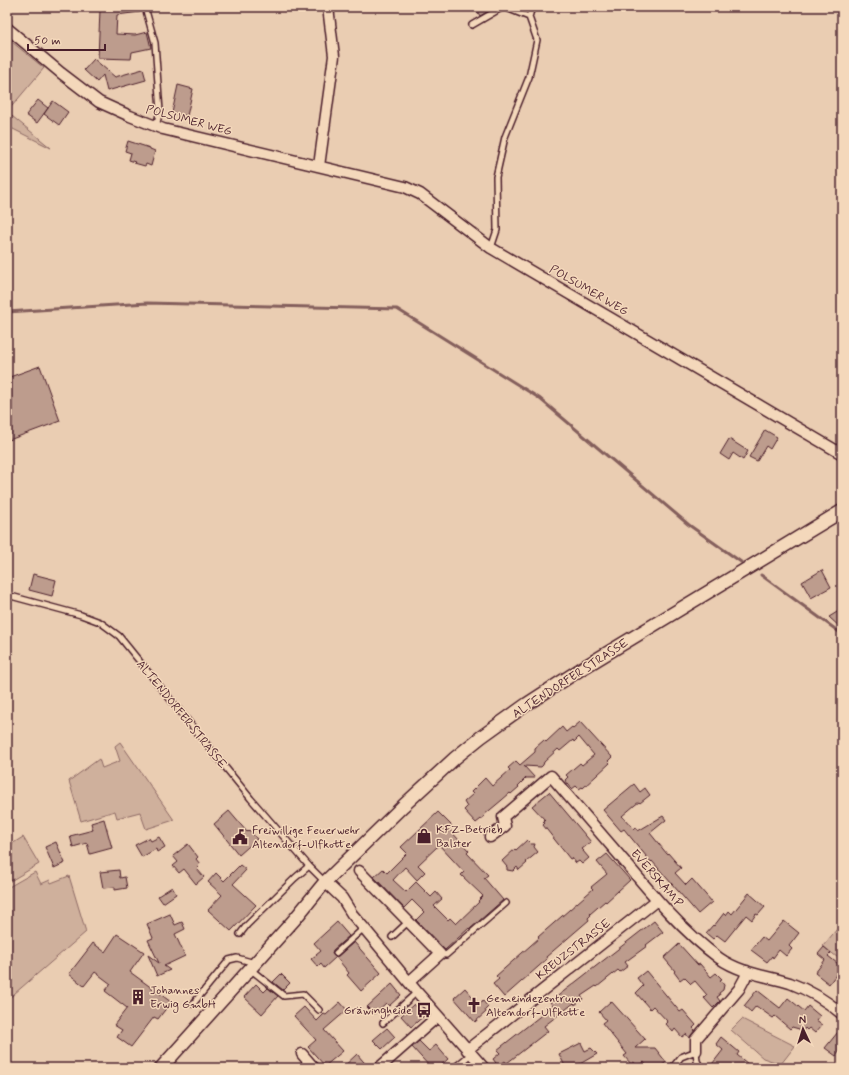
<svg xmlns="http://www.w3.org/2000/svg" width="849" height="1075" font-family="Mynerve,sans-serif">
<rect width="100%" height="100%" fill="#eacdb2"/>
<filter id="ink" filterUnits="userSpaceOnUse"><feTurbulence type="fractalNoise" baseFrequency=".025" numOctaves="2"/><feDisplacementMap in="SourceGraphic" scale="8" xChannelSelector="R" yChannelSelector="G"/><feConvolveMatrix kernelMatrix="1 2 1 2 8 2 1 2 1" color-interpolation-filters="sRGB"/></filter>
<g filter="url(#ink)">
<!-- green -->
<path fill="#cfb09c" stroke="#8c6864" d="M7,38l37,30 -37,44 44,36 -44,-22z
M120,742l54,78 -28,9 -6,-17 -23,6 -2,-7 -34,10 -12,-40 30,-22 3,9 18,-7 -5,-15z
M23,837l16,27 -32,19v-36z
M35,872l6,12 9,-4 1,3 18,-7 17,56 -79,68v-112z
M842,923v38l-19,-15z
M742,1019l53,27 -14,18 -18,-6 -32,-28z"/>
<g fill="none" stroke-linecap="round" stroke-linejoin="round">
<!-- stream -->
<path stroke="#845e5c" stroke-width="3" d="M7,312l140,-9 250,6 142,89 150,127 52,37
M761,575l81,59"/>
</g>
<!-- building -->
<path fill="#bd9c8d" stroke="#4a1f2b" fill-rule="evenodd" d="M104,7h36v5l-23,3 -1,19 19,1 12,-3 4,16 -19,4 -1,7 -33,-1 2,-48h4z
M475,7h20l-15,9z
M94,59l21,18 28,-8 3,11 -39,11 -4,-16 -6,7 -13,-12z
M178,85l15,4 -6,27 -15,-3z
M38,100l10,8 -11,15 -11,-8z
M53,101l15,11 -9,13 -15,-11z
M128,141l22,7v1l5,2 -4,15 -5,-2 -1,2 -11,-3 1,-1 -6,-2 2,-7 -6,-2z
M40,366l20,55 -51,19 -2,-7v-55z
M765,430l12,7 -7,12 -4,-3 -9,15 -8,-4z
M729,439l19,12 -5,9 -10,-7 -4,7 -9,-6z
M822,570l9,17 -20,11 -9,-16z
M33,574l23,6 -4,16 -23,-6z
M842,609v20l-13,-12z
M580,722l32,35 -4,4 2,2 -27,25 -1,-1 -3,2 -3,-3 -4,3 -7,-9 3,-3 -2,-2 14,-12 2,2 12,-10 -15,-18 -5,5 -1,-2 -13,11 -2,-2 -14,13 -1,3 -2,2 -17,-1 11,12h-9l-8,8 1,1 -8,7 -1,-1 -8,7 -18,15 1,1 -9,7 -12,-13 3,-3 -3,-5 9,-8 -2,-2 14,-14 7,8 18,-16 -2,-2 8,-7 4,4 15,-13v-4l9,-8 2,2 16,-15 4,5 6,-5 1,1z
M634,784l6,8 5,-4 5,7 -10,8 -1,-1 -4,3 -13,11 12,13 2,-2 2,4 25,-15 3,4 -16,13 17,21 1,-1 13,15 -6,5 11,12 6,-6 20,23 -14,12 -46,-53 -1,1 -23,-28 -4,-5 -3,2 -18,-21z
M549,792l42,50 -9,7 2,2h-1l6,7 -7,6 -3,-3 -3,2 -4,-5 -2,1 -27,-34 2,-2 -2,-1 2,-2 -13,-14z
M229,811l18,21 2,-2 8,9 -18,16 -25,-31z
M438,812l14,14 -3,3 20,22 -2,2 21,22 -4,3 19,22 -33,29 -1,-1 -24,22 -29,-30 8,-8 -12,-12 -8,8 -30,-31 9,-8 4,4 20,-20 -6,-6zM439,845l25,27 -3,3 22,21 -5,5 1,1 -23,22 -6,-6 -2,2 -14,-14 8,-7 -6,-7 -5,5 -15,-15 -10,10 -13,-12 12,-13 12,13 8,-8 -7,-7z
M104,819l8,29 -22,6 -3,-11 -14,4 -3,-11 23,-6 -2,-7z
M159,837l6,10 -8,5 -1,-3 -14,8 -7,-12 14,-7 2,3z
M527,840l4,4h4l-1,3 4,5 -12,10 1,1 -8,7 -2,-3 -4,4 -6,-1v-3l-5,-6 13,-12 1,1z
M56,842l9,21 -11,5 -9,-21z
M188,844l10,13 -2,2 4,5 -2,2 1,1 -2,2 7,8 -8,7 -12,-15 -5,4 -6,-7 5,-4 -5,-6z
M607,854l23,26 -24,22 -1,-1 -15,13 1,1 -3,3 1,2 -43,37 1,2 -43,38 -11,-13 6,-5 -3,-3 43,-38 -1,-1 55,-48 -2,-2 16,-13 -10,-12z
M240,865l6,5 -13,14 23,21 -25,26 -23,-21 14,-15 -14,-13 8,-9 8,8z
M119,870l1,8 5,-1 2,11 -12,2v-3l-12,1 -3,-16z
M172,887l4,7 -13,9 -5,-7z
M749,893l16,14 -7,8 -2,-1 -4,6 -6,-5 -21,26 -8,-6 -4,4 -7,-6 7,-8 1,1 10,-13 2,2 3,-4 3,3z
M170,914l5,11 7,-3 3,7 -10,5 10,22 -21,10 6,4 -13,6 -9,-21 11,8 -11,-23 5,-2 -6,-14z
M654,921l9,11 -17,13 1,1 -22,16 3,4 -8,6 -2,-2 -21,17 -1,-1 -15,10 2,3 -8,6 -1,-2 -30,23 4,5 -41,32 -2,-2 -7,5 -5,-7 7,-6 -3,-3 56,-44 -3,-4z
M784,921l15,12 -10,13 3,3 -6,7 -7,-6 -6,8 -1,-2 -5,6 -16,-12 11,-13 5,4z
M337,922l12,14 -16,14 -1,3 1,2 2,2 3,-1 16,-14 27,31 -20,18 -14,-16 2,-2 -13,-16 -12,11 -3,-4 -3,3 -7,-8 10,-8 -7,-8z
M117,934l27,18 -14,20 41,30 -13,17 -4,-2 -23,30 -14,-10 5,-7 -8,-5 13,-17 -22,-17 6,-7 -16,-12 -11,14 -15,-12 24,-31 12,9z
M679,944l19,21 2,-1 11,13 5,-4 6,6 -2,1 4,5 -1,5 -4,3 1,2 -3,2 3,4 -7,7 -9,-10 3,-3 -12,-14 -4,3 -7,-7 -4,3 -6,-8 1,-1 -11,-13z
M824,947l7,6 -3,3 14,11 -13,17 -14,-11 10,-13 -7,-6z
M646,971l34,41 3,-2 13,15 -3,3 2,2 -6,8 -3,-4 -4,3 -7,-8 -2,3 -7,-8 2,-2 -15,-16 -3,3 -14,-16 7,-7 -6,-8z
M281,974l9,9 -7,7 -10,-8z
M256,984l8,8 4,-4 10,8 -16,18 -18,-17z
M392,984l9,11 -12,11 -3,-3 -12,11 -7,-7z
M465,988l14,16 4,-3 5,6 -3,3 1,2 -11,10 -21,-24z
M757,990l23,18 8,-10 16,13 4,-5 12,10 -4,5 6,4 -7,8 -6,-5 -2,2 -2,-2 -3,4 -3,-3 -7,-2 -2,2 -15,-13 -2,2 -17,-12 -5,6 -7,-6z
M611,1001l34,38 -10,9h20l11,14 -7,6h-11l-4,-6 -6,5 -4,-5 -3,2 -7,-8 3,-2 -25,-31 4,-3 -7,-8z
M340,1002l7,8 -23,20 19,21 -18,15 -17,-19 8,-7 -22,-24 10,-9 13,14 7,-7 2,1z
M414,1004l10,12 -13,11 -10,-11z
M842,1027v21l-6,8 -11,-8z
M387,1028l8,9 -13,12 -9,-9z
M721,1037l18,15 -2,3 16,13h-44l14,-18 -7,-6z
M419,1041l10,10 7,-6 12,14 -10,9h-7l-19,-21z
M581,1043l4,8 6,-3 6,6 -24,14h-7l-7,-14z
M357,1054l12,14h-27z"/>
<g fill="none" stroke-linecap="round" stroke-linejoin="round">
<!-- service casing -->
<g stroke="#4a1f2b" stroke-width="8">
<path id="service" d="M145,7l10,36 5,68 -4,15
M504,7l25,10
M472,25l31,-18
M491,248l6,-18 -1,-53 9,-40 24,-60 8,-37 -8,-23 3,-10
M7,595l74,20 19,7 19,14 132,163 58,67 16,16
M240,934l7,-9 48,-47 14,-12
M392,937l17,-16
M336,953l28,-25
M440,954l6,1 60,-52
M250,969l34,27 19,-2 16,16
M193,1004l36,-44 8,-2 18,5
M383,1023l34,-31
M454,1068l17,-14
M672,1068l9,-11 15,-6 1,10 4,7"/>
</g>
<!-- minor casing -->
<g stroke="#4a1f2b" stroke-width="13">
<path id="minor" d="M7,28l54,45 38,29 31,14 33,13 242,58 15,7 71,54 351,206
M319,166l15,-110 -6,-49
M490,837l15,-11 -2,-9 48,-41c23,27 46,53 69,80 30,36 61,74 99,102 21,15 48,18 71,25 19,7 37,18 52,31
M359,871l81,83 -31,28
M325,882l17,16 10,16 12,14 53,64 67,76
M467,1050l190,-150
M696,1051v-12l43,-50 6,-11 2,-7
M302,1054l12,14
M379,1068l59,-52"/>
</g>
<!-- tertiary casing -->
<g stroke="#4a1f2b" stroke-width="15">
<path id="tertiary" d="M161,1068l133,-148 31,-38 78,-76 52,-48 26,-21 46,-33 54,-35 261,-158"/>
</g>
<!-- service -->
<use href="#service" stroke="#f4d8bb" stroke-width="5"/>
<!-- minor -->
<use href="#minor" stroke="#f4d8bb" stroke-width="10"/>
<!-- tertiary -->
<use href="#tertiary" stroke="#f4d8bb" stroke-width="12"/>
</g>
</g>
<!-- icons -->
<defs>
<g id="shop-bare" transform="scale(1.2)"><path d="M-5-2.5h2.3a2.7 3.5 0 0 1 5.4 0H5L5.5 6h-11ZM-1.5-2.5h3a1.5 2.3 0 0 0-3 0Z" fill="#4a1f2b" stroke="#f4d8bb" stroke-width="2.5" paint-order="stroke"/></g>
<g id="civic-bare" transform="scale(1.2)"><path d="M-.6-6.5H3V-4.5H.6V-3L4-1V1h2V6H-6V1h2V-1L-.6-3ZM-1.2 2.5V6h2.4V2.5Z" fill="#4a1f2b" stroke="#f4d8bb" stroke-width="2.5" paint-order="stroke"/></g>
<g id="building-bare" transform="scale(1.2)"><path d="M-4-6H4V6H1V3H-1V6H-4ZM-2.5-4.3h1.7v1.8h-1.7ZM.8-4.3h1.7v1.8H.8ZM-2.5-1h1.7V.8h-1.7ZM.8-1h1.7V.8H.8Z" fill="#4a1f2b" stroke="#f4d8bb" stroke-width="2.5" paint-order="stroke"/></g>
<g id="church-bare" transform="scale(1.2)"><path d="M-1.2-6h2.4v3.5h3.3v2.4h-3.3V6h-2.4V-.1h-3.3v-2.4h3.3Z" fill="#4a1f2b" stroke="#f4d8bb" stroke-width="2.5" paint-order="stroke"/></g>
<g id="bus-bare" transform="scale(1.2)"><path d="M-5-6H5V4H4V6H2V4H-2V6H-4V4H-5ZM-3.5-4V0h7V-4ZM-3.5 1.2v1.5H-2V1.2ZM2 1.2v1.5H3.5V1.2Z" fill="#4a1f2b" stroke="#f4d8bb" stroke-width="2.5" paint-order="stroke"/></g>
</defs>
<g fill-rule="evenodd">
<use href="#shop-bare" x="424" y="836"/>
<use href="#civic-bare" x="240" y="837"/>
<use href="#building-bare" x="138" y="997"/>
<use href="#church-bare" x="474" y="1005"/>
<use href="#bus-bare" x="424" y="1010"/>
</g>
<g text-anchor="middle" stroke-width="3" stroke-linejoin="round" paint-order="stroke">
<!-- street labels -->
<g font-size="12" fill="#4a1f2b" stroke="#f4d8bb">
<text transform="translate(189 120) rotate(15)" y="4">POLSUMER WEG</text>
<text transform="translate(589 290) rotate(30)" y="4">POLSUMER WEG</text>
<text transform="translate(570 678) rotate(-33)" y="4">ALTENDORFER STRASSE</text>
<text transform="translate(182 714) rotate(51)" y="4">ALTENDORFER STRASSE</text>
<text transform="translate(657 878) rotate(49)" y="4">EVERSKAMP</text>
<text transform="translate(573 949) rotate(-38)" y="4">KREUZSTRASSE</text>
</g>
<!-- poi labels -->
<g font-size="12" fill="#4a1f2b" stroke="#f4d8bb" text-anchor="start">
<text x="436" y="833">KFZ-Betrieb<tspan x="436" dy="14">Balster</tspan></text>
<text x="252" y="834">Freiwillige Feuerwehr<tspan x="252" dy="14">Altendorf-Ulfkotte</tspan></text>
<text x="150" y="994">Johannes<tspan x="150" dy="14">Erwig GmbH</tspan></text>
<text x="486" y="1002">Gemeindezentrum<tspan x="486" dy="14">Altendorf-Ulfkotte</tspan></text>
<text x="412" y="1014" text-anchor="end">Gräwingheide</text>
</g>
</g>
<!-- margin -->
<rect width="849" height="1075" fill="none" stroke="#f4d8bb" stroke-width="24"/>
<rect x="12" y="12" width="825" height="1051" fill="none" stroke="#4a1f2b" stroke-width="1.5" filter="url(#ink)"/>
<!-- north arrow -->
<g transform="translate(803 1029) rotate(356)" stroke="#f4d8bb" stroke-width="3" paint-order="stroke">
<path d="M0-3L7 15L0 10L-7 15Z" fill="#4a1f2b"/>
<text y="-6" font-size="11" font-weight="bold" text-anchor="middle" fill="#4a1f2b">N</text>
</g>
<!-- scale -->
<path d="M28 44v6h77v-6" fill="none" stroke="#4a1f2b" stroke-width="2"/>
<text x="34" y="44" font-size="12" fill="#4a1f2b" stroke="#f4d8bb" stroke-width="3" paint-order="stroke">50 m</text>
</svg>
